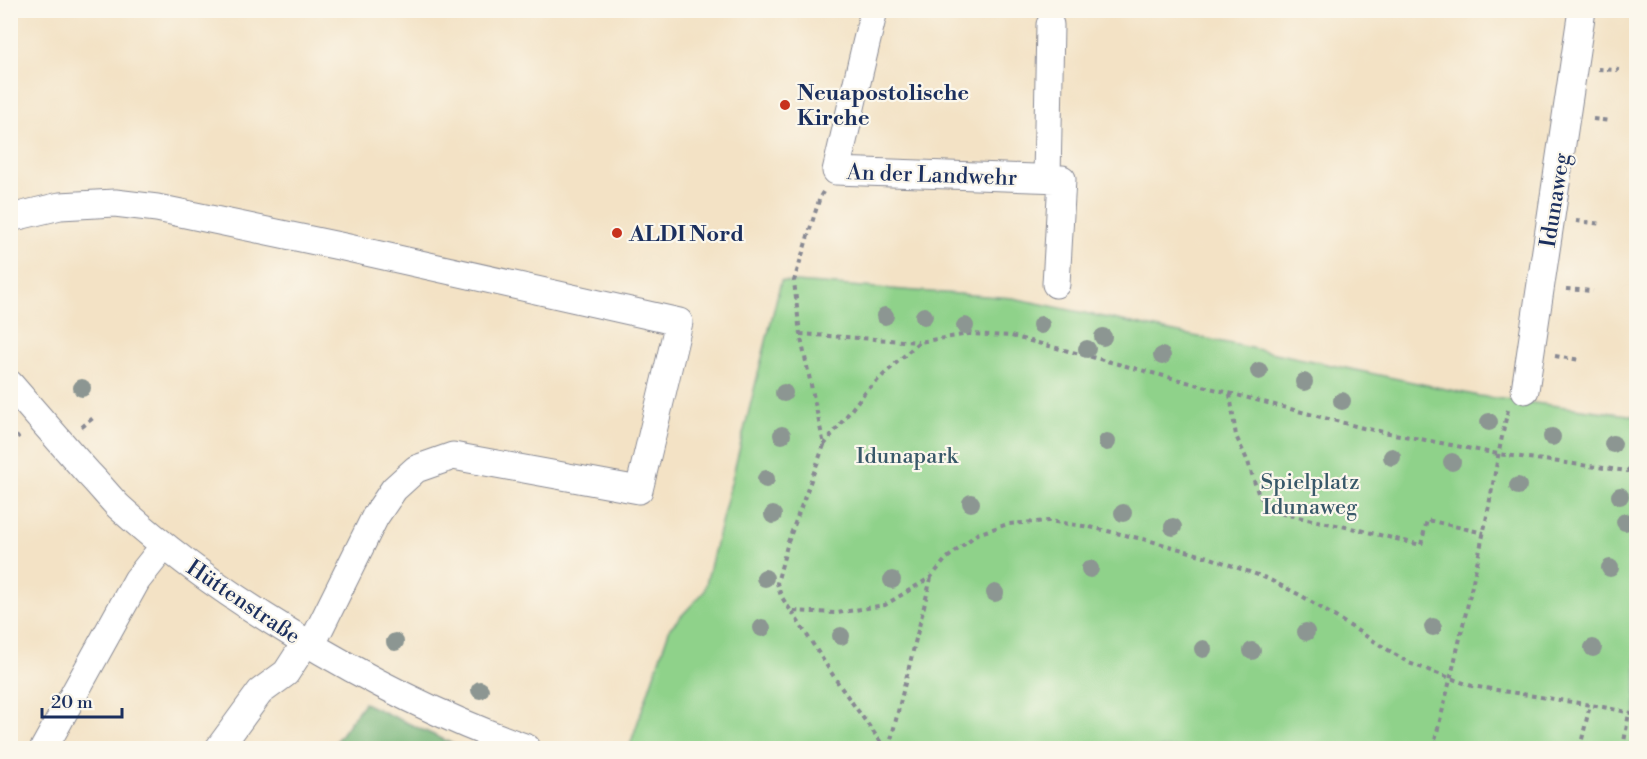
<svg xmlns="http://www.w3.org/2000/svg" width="1647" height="759" font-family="'Libre Bodoni',serif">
<rect width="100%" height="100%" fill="#fbf7ec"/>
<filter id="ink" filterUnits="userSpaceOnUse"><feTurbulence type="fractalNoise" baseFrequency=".0167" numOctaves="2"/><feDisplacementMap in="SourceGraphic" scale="12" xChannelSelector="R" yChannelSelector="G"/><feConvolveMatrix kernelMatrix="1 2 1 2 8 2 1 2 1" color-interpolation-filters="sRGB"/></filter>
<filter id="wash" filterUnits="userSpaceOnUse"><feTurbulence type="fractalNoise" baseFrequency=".008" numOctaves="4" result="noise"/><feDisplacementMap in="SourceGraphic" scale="24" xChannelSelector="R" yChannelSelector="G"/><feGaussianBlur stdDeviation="1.35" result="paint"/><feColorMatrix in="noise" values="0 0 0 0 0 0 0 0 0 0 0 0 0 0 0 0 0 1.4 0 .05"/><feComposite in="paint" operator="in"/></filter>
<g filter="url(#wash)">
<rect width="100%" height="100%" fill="#f3e2c5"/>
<!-- green -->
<path fill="#8fd28a" stroke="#558074" stroke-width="1.5" d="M781,281l232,17 466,98 157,20v332h-1007l41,-120 34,-36z"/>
<!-- forest -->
<path fill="#73b476" stroke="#47726a" stroke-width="1.5" d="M364,703l98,45h-131z"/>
</g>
<g filter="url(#ink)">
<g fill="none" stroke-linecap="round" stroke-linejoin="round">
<!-- minor casing -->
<g stroke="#878892" stroke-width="29">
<path id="minor" d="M874,10l-38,161 226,8 -6,105
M1047,178l3,-153
M10,218l50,-12 55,-3 42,5 187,39 335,75 -40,168 -186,-34 -37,13 -22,20 -19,28 -64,129
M10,384c26,30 52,60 78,89 11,11 20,23 31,34 53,48 111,89 172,126 75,46 153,86 236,115
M1525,390l57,-380
M44,748l93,-168 27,-34
M219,748l41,-56 26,-19 20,-31"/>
</g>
<!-- path -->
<path stroke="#878892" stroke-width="4" stroke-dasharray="4.5 4.5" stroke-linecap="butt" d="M1598,69l21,1
M1593,119l17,2
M823,192l-3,5 -26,84 6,53 24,111 -36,97 -11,41 4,13 10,15 46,2 48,-8 46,-28 15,-18 31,-25 31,-10 41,-3 41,6 61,14 60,17 55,20 36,18 107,67 63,23 131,21 33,7
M1576,221l26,3
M1566,289l27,2
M800,334l118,8
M1555,356l25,4
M1230,394l6,42 12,26 11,34 15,13 9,5 68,14 70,17 6,-25 57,13
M82,427l11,-9
M10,443l9,-7
M824,445l41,-53 54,-50 50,-8 42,2 352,92 135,26 129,17 9,-8
M792,612l48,74 45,62
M1635,714l1,-9
M889,748l42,-170
M1433,748c18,-70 35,-142 50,-213 9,-42 15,-84 25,-125
M1580,748l10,-43
M1623,748l6,-35"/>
<!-- minor -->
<use href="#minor" stroke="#fff" stroke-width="27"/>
</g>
<!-- trees -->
<g fill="#8c9692">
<circle cx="885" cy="316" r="9"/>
<circle cx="924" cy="316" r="9"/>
<circle cx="1041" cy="325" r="9"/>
<circle cx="965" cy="326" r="9"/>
<circle cx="1103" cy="337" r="9"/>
<circle cx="1087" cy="349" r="9"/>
<circle cx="1162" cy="356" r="9"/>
<circle cx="1259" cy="371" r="9"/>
<circle cx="1304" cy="382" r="9"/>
<circle cx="82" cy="388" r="9"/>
<circle cx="784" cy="393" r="9"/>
<circle cx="1342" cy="401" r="9"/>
<circle cx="1489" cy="422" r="9"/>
<circle cx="782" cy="435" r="9"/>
<circle cx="1552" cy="437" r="9"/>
<circle cx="1107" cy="442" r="9"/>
<circle cx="1613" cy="444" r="9"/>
<circle cx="1392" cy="457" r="9"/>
<circle cx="1452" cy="462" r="9"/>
<circle cx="766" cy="479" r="9"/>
<circle cx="1518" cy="486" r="9"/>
<circle cx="1620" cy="496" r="9"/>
<circle cx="971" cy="503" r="9"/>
<circle cx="1123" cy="513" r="9"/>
<circle cx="773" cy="515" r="9"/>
<circle cx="1625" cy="522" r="9"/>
<circle cx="1173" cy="527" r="9"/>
<circle cx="1610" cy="568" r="9"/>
<circle cx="1090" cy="569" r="9"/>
<circle cx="765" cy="578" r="9"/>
<circle cx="892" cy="580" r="9"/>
<circle cx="995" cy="593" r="9"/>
<circle cx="1433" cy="627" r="9"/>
<circle cx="762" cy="628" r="9"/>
<circle cx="1306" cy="632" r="9"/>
<circle cx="841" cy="636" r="9"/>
<circle cx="395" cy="642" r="9"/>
<circle cx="1593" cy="648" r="9"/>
<circle cx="1203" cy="649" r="9"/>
<circle cx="1252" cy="651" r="9"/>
<circle cx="480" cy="690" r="9"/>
</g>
</g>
<!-- markers -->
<g fill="#c8321e" stroke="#fbf7ec" stroke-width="2">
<circle cx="785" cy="105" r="6"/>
<circle cx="617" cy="233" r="6"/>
</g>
<g text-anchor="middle" stroke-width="4.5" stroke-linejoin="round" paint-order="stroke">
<!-- poi labels -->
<g font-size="22" font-weight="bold" fill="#1b2f5e" stroke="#fbf7ec" text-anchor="start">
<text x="797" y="100">Neuapostolische<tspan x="797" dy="25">Kirche</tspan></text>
<text x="629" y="241">ALDI Nord</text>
</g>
<!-- street labels -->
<g font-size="22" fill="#1b2f5e" stroke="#fbf7ec">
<text transform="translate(932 174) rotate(2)" y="8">An der Landwehr</text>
<text transform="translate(1554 200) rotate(-81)" y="8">Idunaweg</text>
<text transform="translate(244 601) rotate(34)" y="8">Hüttenstraße</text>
</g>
<!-- park labels -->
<g font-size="22" fill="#385869" stroke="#fbf7ec">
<text x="907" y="463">Idunapark</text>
<text x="1310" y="489">Spielplatz<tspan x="1310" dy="25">Idunaweg</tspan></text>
</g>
</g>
<!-- margin -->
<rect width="1647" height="759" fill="none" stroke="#fbf7ec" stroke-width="36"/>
<!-- scale -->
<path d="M42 708v9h80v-9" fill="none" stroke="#1b2f5e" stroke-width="3"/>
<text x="51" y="708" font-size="18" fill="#1b2f5e" stroke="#fbf7ec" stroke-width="4.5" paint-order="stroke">20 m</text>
</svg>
